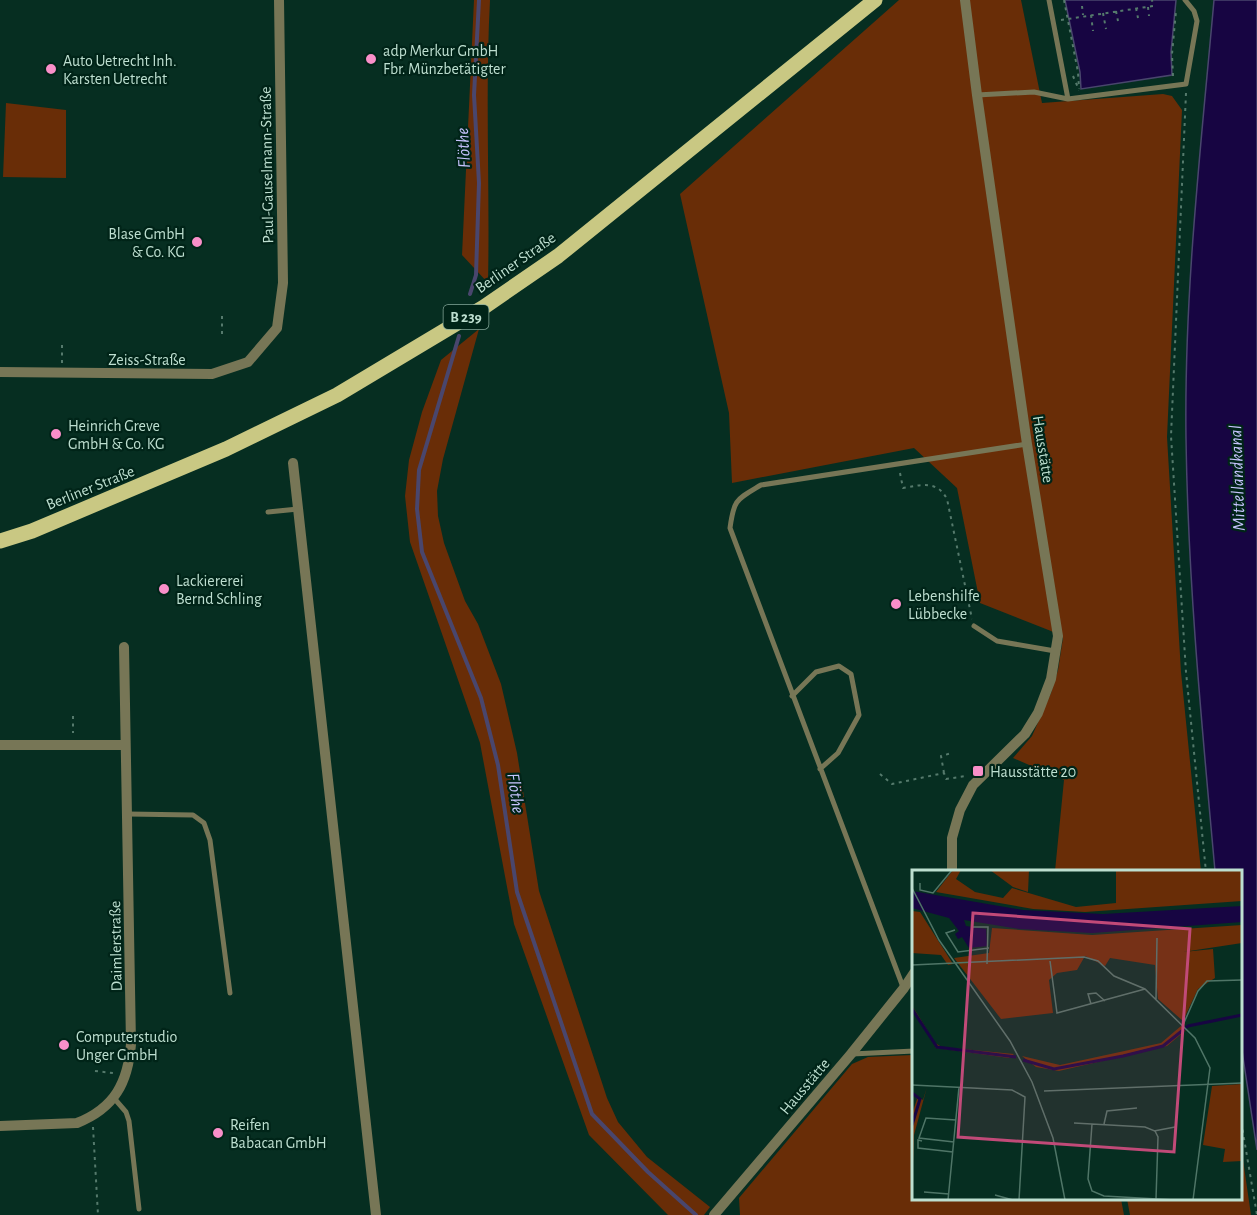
<svg xmlns="http://www.w3.org/2000/svg" width="1257" height="1215" font-family="'Alegreya Sans',sans-serif">
<rect width="100%" height="100%" fill="#062e21"/>
<!-- green -->
<path fill="#692d07" d="M474,0h16c-5,94 0,189 -2,283l-26,-28z
M899,0h122l21,103 121,-9 9,2 10,14 -15,327 14,235 20,199h-146l9,-91 -51,-22 19,-22 19,-43 7,-23 5,-32 -12,-7 -71,-28 -23,-115 -43,-40 -182,35 -3,-70 -49,-219z
M6,103l60,7v68l-63,-1z
M479,329l-36,130 -6,32 1,25 6,27 21,58 13,23 23,60 16,69 22,138 68,207 11,24 29,35 63,50 -6,8h-36l-79,-80 -75,-211 -34,-181 -70,-201 -5,-46 4,-36 13,-48 19,-52z
M913,1055l1,143 207,1 3,16h-384l-1,-17 113,-134 16,-7z
M1241,1146l10,69h-121l-3,-16 113,-1z"/>
<!-- water -->
<path fill="#170542" stroke="#49466d" stroke-width="1.5" d="M1065,0h111l-5,52 1,23 -91,14 -1,-17z
M1214,0h43v1150l-16,-106 -1,-172 -25,-1c-13,-144 -27,-288 -29,-433 -2,-146 15,-292 28,-438z"/>
<g fill="none" stroke-linecap="round" stroke-linejoin="round">
<!-- stream -->
<path stroke="#49466d" stroke-width="4" d="M470,294l6,-19 3,-92 -5,-88 5,-95
M459,336l-40,134 -2,39 5,43 59,146 17,67 19,127 75,222 56,58 48,43"/>
<!-- path -->
<path stroke="#557a6c" stroke-width="2" stroke-dasharray="3 4.5" stroke-linecap="butt" d="M1064,0l14,72 1,17
M1082,6l1,9
M1148,7l1,9
M1136,8l2,10
M1116,11l2,10
M1103,13l3,16
M1091,15l2,16
M1061,20l92,-14 -1,-6
M1073,76l6,14
M1173,76l-1,-22 4,-43
M1186,93l-15,343 15,236 20,200
M222,334v-21
M62,363v-21
M900,473l3,15c18,-3 34,-8 44,11l25,120
M73,716v17
M944,773l-3,-17 11,-3
M880,774l12,10 52,-11 2,6 20,-3
M95,1071l18,2
M1240,1115l17,100
M93,1127l5,88"/>
<!-- lane -->
<path stroke="#777656" stroke-width="5" d="M1049,0l19,99
M977,95l57,-3 34,7 118,-15 11,-63 -3,-10 -9,-11
M268,512l30,-3
M974,626l23,15 58,10
M792,696l24,-24 23,-6 12,8 8,41 -21,38 -18,16
M128,814l65,1 11,8 6,17 20,153
M903,987l-173,-459c4,-29 6,-28 31,-43l266,-41
M852,1054l62,-3
M113,1097l13,15 3,9 10,88"/>
<!-- street -->
<path stroke="#777656" stroke-width="10" d="M0,372l212,2 36,-12 29,-34 6,-45 -4,-283
M293,463l83,752
M0,745h125
M952,872v-34l8,-28 13,-25 52,-51 13,-21 13,-34 7,-43 -31,-192 -50,-349 -12,-95
M0,1126l77,-3c38,-15 51,-41 54,-79l-7,-397
M714,1215l137,-161 53,-66 10,-15"/>
<!-- primary -->
<path stroke="#c9c883" stroke-width="15" d="M0,541l32,-10 194,-82 111,-54 147,-88 74,-51 317,-256"/>
</g>
<!-- markers -->
<g fill="#f98fc9" stroke="#002418" stroke-width="2">
<circle cx="371" cy="59" r="6"/>
<circle cx="51" cy="69" r="6"/>
<circle cx="197" cy="242" r="6"/>
<circle cx="56" cy="434" r="6"/>
<circle cx="164" cy="589" r="6"/>
<circle cx="896" cy="604" r="6"/>
<rect x="972" y="765" width="12" height="12" rx="3"/>
<circle cx="64" cy="1045" r="6"/>
<circle cx="218" cy="1133" r="6"/>
</g>
<g text-anchor="middle" stroke-width="4.5" stroke-linejoin="round" paint-order="stroke">
<!-- shield labels -->
<rect fill="#002418" stroke="#84a799" stroke-width="1.5" x="443.5" y="305" width="45" height="24" rx="4.5"/>
<g font-size="15" font-weight="bold" fill="#bddfd0">
<text x="466" y="322">B 239</text>
</g>
<!-- poi labels -->
<g font-size="16" fill="#bddfd0" stroke="#002418" text-anchor="start">
<text x="383" y="56">adp Merkur GmbH<tspan x="383" dy="18">Fbr. Münzbetätigter</tspan></text>
<text x="63" y="66">Auto Uetrecht Inh.<tspan x="63" dy="18">Karsten Uetrecht</tspan></text>
<text x="185" y="239" text-anchor="end">Blase GmbH<tspan x="185" dy="18">&amp; Co. KG</tspan></text>
<text x="68" y="431">Heinrich Greve<tspan x="68" dy="18">GmbH &amp; Co. KG</tspan></text>
<text x="176" y="586">Lackiererei<tspan x="176" dy="18">Bernd Schling</tspan></text>
<text x="908" y="601">Lebenshilfe<tspan x="908" dy="18">Lübbecke</tspan></text>
<text x="990" y="777">Hausstätte 20</text>
<text x="76" y="1042">Computerstudio<tspan x="76" dy="18">Unger GmbH</tspan></text>
<text x="230" y="1130">Reifen<tspan x="230" dy="18">Babacan GmbH</tspan></text>
</g>
<!-- street labels -->
<g font-size="16" fill="#bddfd0" stroke="#002418">
<text transform="translate(266 165) rotate(-91)" y="6">Paul-Gauselmann-Straße</text>
<text transform="translate(515 262) rotate(-35)" y="6">Berliner Straße</text>
<text x="147" y="365">Zeiss-Straße</text>
<text transform="translate(1044 449) rotate(81)" y="6">Hausstätte</text>
<text transform="translate(90 487) rotate(-22)" y="6">Berliner Straße</text>
<text transform="translate(115 946) rotate(-91)" y="6">Daimlerstraße</text>
<text transform="translate(804 1086) rotate(-50)" y="6">Hausstätte</text>
</g>
<!-- water labels -->
<g font-size="18" font-style="italic" fill="#c6c3fd" stroke="#002418">
<text transform="translate(463 148) rotate(-93)" y="6">Flöthe</text>
<text transform="translate(1237 478) rotate(-92)" y="6">Mittellandkanal</text>
<text transform="translate(516 793) rotate(82)" y="6">Flöthe</text>
</g>
</g>
<!-- overview -->
<g transform="translate(912 870)">
<rect width="330" height="330" fill="#062e21"/>
<path d="M41,0h8l-5,9 19,13 28,6 9,-10 -25,-18 25,18 64,19 40,-4v-33h126v31l-157,11 -52,-3 -97,-17zM78,0h39l-1,22 -15,-5zM0,41l8,1 33,52 -5,1 -7,-10 -29,-2zM330,55v18l-59,9 30,-3 2,29 -17,11 -15,32 -25,-22 -3,-34 -45,-7 -5,8 -20,-10 -8,14 -20,3 -8,7 4,33 -52,6 -47,-61 35,-5 3,-25 100,7zM0,135l23,38 7,4 72,7 -5,4 -73,-10zM269,156l5,4 -19,16 -108,25 -23,-4 -14,-11 38,9 101,-22zM330,214v77l-19,1 2,-13 -22,-4 9,-59zM15,217l-13,48 -2,59v-80l5,-15 -5,-7 11,8z" fill="#692d07"/>
<path d="M0,21l111,19 80,4 139,-8v16l-150,11 -72,-4 -56,-9 2,6 20,3 1,17 -18,2 -7,-11 -4,2 -3,-5 4,-3 -10,-13 -37,-10z" fill="#170542"/>
<path fill="none" stroke="#170542" stroke-width="3" d="M0,139l25,38 79,10M111,190l31,9 69,-13 40,-10 25,-20 54,-11M0,223l8,6 -8,26"/>
<path fill="none" stroke="#4f7567" stroke-width="1.5" d="M8,13v7l13,3 19,-23M0,18l27,52 71,101 22,41 21,56 12,62M60,57h16l-1,37M43,60l-9,3 12,19 31,-4M138,91l7,52 88,-24M0,95l172,-8 14,4 16,15 31,13 50,49 15,30 -17,132M244,129l1,-61M179,134l-3,-10 8,-1 9,8M271,155l15,-34 9,-10 35,-1M0,215l100,5 13,7 -6,103M132,221l198,-8M162,253l71,4 10,4 3,6 -2,62M180,254l-4,55 4,12 12,5 71,4M192,254l3,-13 30,-3M242,261l21,-4M10,271l-4,-1v8l35,4M42,272l-35,-4 7,-20 30,2M12,322l25,2M83,325l18,5M36,330l11,-113"/>
<path fill="#c14a78" fill-opacity="0.15" stroke="#c14a78" stroke-width="3" d="M61,43l217,16 -16,223 -216,-15z"/>
<rect width="330" height="330" fill="none" stroke="#bddfd0" stroke-width="3"/>
</g>
</svg>
